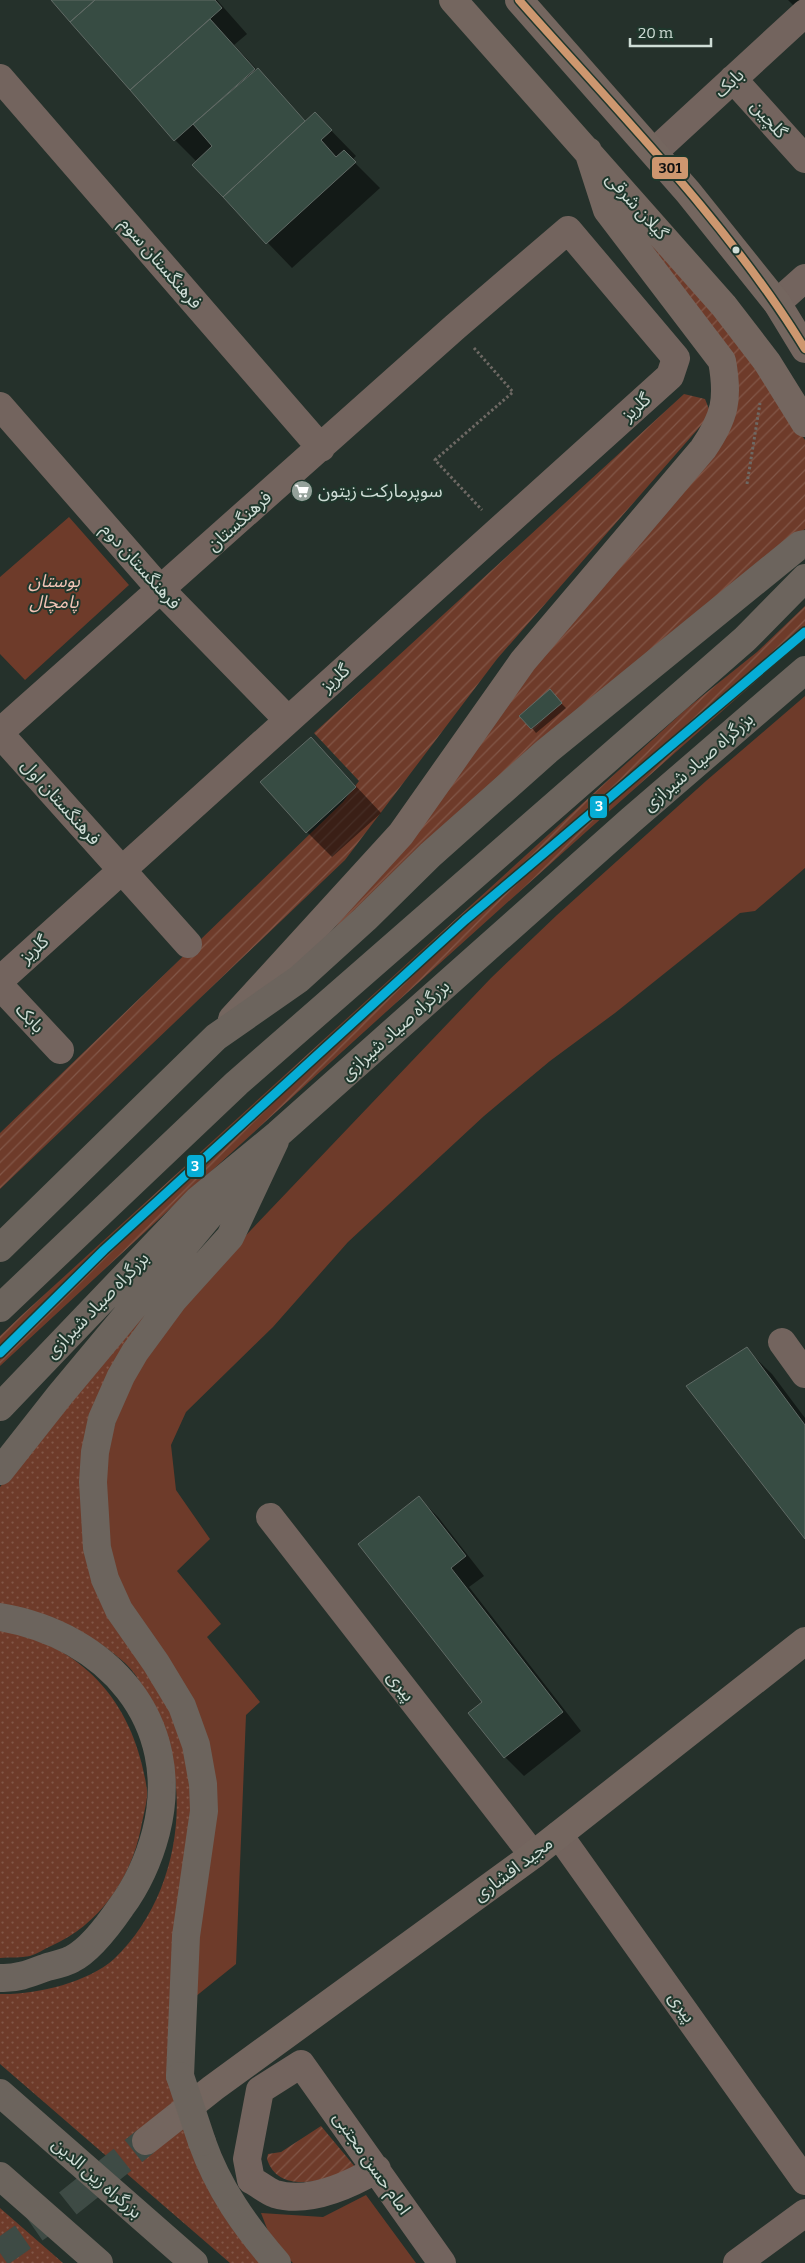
<svg xmlns="http://www.w3.org/2000/svg" width="805" height="2263" font-family="Bitter,'Noto Sans Arabic',serif">
<defs>
<pattern id="grass-dots" width="8" height="8" patternUnits="userSpaceOnUse" patternTransform="scale(1.25)"><rect width="8" height="8" fill="#6e3b2a"/><path d="M2 2h.1M6 6h.1" fill="none" stroke="#825748" stroke-width="1.8" stroke-linecap="round"/></pattern>
<pattern id="garden-furrows" width="10" height="10" patternUnits="userSpaceOnUse" patternTransform="scale(1.25)"><rect width="10" height="10" fill="#6e3b2a"/><path d="M-1 1l2-2M0 10L10 0M9 11l2-2" fill="none" stroke="#825748"/></pattern>
</defs>
<rect width="100%" height="100%" fill="#25312b"/>
<!-- grass -->
<path fill="url(#grass-dots)" d="M186,1266l-92,152 -13,38 1,53 97,215 15,85 -19,265 92,189h-37l-230,-199v-70c35,1 87,-11 114,-35 51,-48 72,-126 59,-194 -2,-11 -7,-22 -11,-32 -8,-24 -18,-52 -37,-70 -35,-32 -79,-49 -125,-58v-118l77,-97z
M0,1630c85,15 135,75 147,160 1,11 -4,26 -6,38 -10,51 -42,97 -90,118 -7,3 -14,8 -21,10 -9,2 -20,1 -30,2z
M0,2208l55,48 8,7h-63z"/>
<!-- park -->
<path fill="#6e3b2a" d="M69,517l60,68 -104,95 -25,-26v-77z
M805,696v172l-50,43 -15,2 -125,100 -65,48 -66,55 -136,126 -75,85 -87,85 -15,33 5,45 34,49 -33,32 44,53 -14,13 53,65 -14,13 -10,249 -46,37 22,-199 -91,-212 -14,-50v-89l21,-71 83,-108 280,-294 66,-63 149,-134z
M366,2195l50,68h-123l-20,-19 -12,-31 62,4z"/>
<!-- garden -->
<path fill="url(#garden-furrows)" d="M611,201l38,31 88,109 68,99v89l-35,27 -455,398 419,-554z
M684,394l21,5 6,15 -214,245 -152,201 -345,329v-56l343,-331 16,-21 -45,-48z
M805,606v32c-272,239 -540,482 -805,728v-30l22,-21 664,-606 71,-57z
M321,2126l35,42c-26,11 -77,29 -89,-9l1,-5 13,-2z"/>
<!-- shadow -->
<path fill="#0007" d="M52,0h165l30,34 -13,11 72,77 9,-8 41,42 -4,4 28,28 -88,80 -99,-103 4,-3 -22,-22z
M788,0h17v17z
M554,696l12,12 -30,25 -4,-5z
M311,738l70,75 -49,44 -25,-25z
M746,1349l26,25 33,44v118z
M419,1498l19,19 46,59 -15,11 112,144 -57,45 -19,-19 -22,-55z"/>
<!-- building -->
<path fill="#374c43" stroke="#606a65" d="M51,0h44l-25,22z
M95,0h120l7,8 -92,82 -60,-68z
M210,19l45,50 -81,72 -44,-51z
M258,68l47,53 -82,76 -31,-32 20,-19 -19,-22z
M315,112l17,18 -11,10 15,17 8,-7 12,12 -90,82 -43,-47z
M550,689l12,14 -31,26 -12,-13z
M311,737l45,50 -50,46 -46,-51z
M747,1347l58,78v114l-119,-153z
M419,1496l47,60 -15,12 112,144 -59,46 -36,-45 14,-11 -124,-158z"/>
<g fill="none" stroke-linecap="round" stroke-linejoin="round">
<!-- secondary-tunnel -->
<path stroke="#3e4b45" stroke-width="28" stroke-dasharray="28 14" stroke-linecap="butt" d="M0,2253l46,-32 100,-80"/>
<!-- path -->
<path stroke="#6e6964" stroke-width="3" stroke-dasharray="2.5 2.5" stroke-linecap="butt" d="M474,348l39,44 -78,68 47,50
M747,484l13,-81"/>
<!-- minor -->
<path stroke="#73645e" stroke-width="28" d="M0,78l321,370
M733,79l72,80
M654,152l151,-139
M777,303l28,-25
M0,406l161,184 127,130
M0,732l455,-405 113,-97 108,128 -6,18 -670,604
M0,734l188,210
M0,986l60,64
M782,1342l23,32
M270,1517l263,338
M559,1835l246,346
M377,2169c-29,17 -68,35 -102,25 -8,-3 -16,-10 -24,-14l-4,-21 13,-69 41,-26 141,199
M737,2263l68,-50"/>
<!-- secondary -->
<path stroke="#74665f" stroke-width="28" d="M453,0l271,306 43,56 38,61
M519,0l169,192 89,111 28,46
M232,1019l169,-185 122,-173 180,-212c22,-32 26,-50 19,-88l-115,-151 -19,-59
M146,2141l67,-53 320,-233 272,-214"/>
<!-- trunk -->
<path stroke="#6c645d" stroke-width="28" d="M0,1248l216,-211 83,-58 66,-60 65,-64 117,-104 253,-206 5,-1
M0,1308l237,-225 508,-444 60,-61
M0,1407l198,-207 80,-66 353,-314 174,-150
M0,1471l60,-76 175,-210
M0,1617c107,18 184,104 156,215 -7,27 -18,52 -35,75 -11,16 -31,43 -49,52 -7,4 -17,6 -25,8 -16,6 -30,12 -47,11
M180,2076l6,-140 18,-125 -1,-27 -7,-39 -14,-39 -26,-43 -37,-53 -14,-31 -8,-31 -4,-66 2,-30 7,-33 19,-43 14,-24 39,-53 56,-62 45,-96
M0,2093l194,170
M202,2142c16,46 43,84 75,121
M0,2176l99,87"/>
<!-- trunk-bridge -->
<path stroke="#6c645d" stroke-width="28" d="M180,2076l22,66"/>
<!-- bus-1 casing -->
<g stroke="#1f372c" stroke-width="11">
<path id="bus-1" d="M519,0c97,110 210,224 286,349"/>
</g>
<!-- bus-1 -->
<use href="#bus-1" stroke="#cd976f" stroke-width="8"/>
<!-- metro-1 casing -->
<g stroke="#1f372c" stroke-width="12">
<path id="metro-1" d="M0,1353l104,-103 361,-330 340,-288"/>
</g>
<!-- metro-1 -->
<use href="#metro-1" stroke="#06add6" stroke-width="9"/>
</g>
<!-- icons -->
<defs>
<g id="supermarket-disc" transform="scale(1.125)"><circle r="9.5" fill="#94a19a" stroke="#1f372c"/><path d="M-6-5.5h2.5l.6 2H6L4.5 2H-2.5L-4.4-4H-6ZM-1.5 3.2a1.3 1.3 0 1 0 .1 0ZM3 3.2a1.3 1.3 0 1 0 .1 0Z" fill="#fff"/></g>
</defs>
<g fill-rule="evenodd">
<use href="#supermarket-disc" x="302" y="491"/>
</g>
<!-- markers -->
<circle fill="#cfddd6" stroke="#1f372c" stroke-width="2" cx="736" cy="250" r="4.5"/>
<g text-anchor="middle" stroke-width="4" stroke-linejoin="round" paint-order="stroke">
<!-- street labels -->
<g font-size="18" fill="#cfddd6" stroke="#1f372c">
<text transform="translate(729 83) rotate(-43)" y="6">بابک</text>
<text transform="translate(769 119) rotate(48)" y="6">گلچین</text>
<text transform="translate(637 206) rotate(48)" y="6">گیلان شرقی</text>
<text transform="translate(161 263) rotate(49)" y="6">فرهنگستان سوم</text>
<text transform="translate(636 407) rotate(-42)" y="6">گلریز</text>
<text transform="translate(239 521) rotate(-42)" y="6">فرهنگستان</text>
<text transform="translate(141 566) rotate(48)" y="6">فرهنگستان دوم</text>
<text transform="translate(335 678) rotate(-42)" y="6">گلریز</text>
<text transform="translate(698 762) rotate(-41)" y="6">بزرگراه صیاد شیرازی</text>
<text transform="translate(61 802) rotate(48)" y="6">فرهنگستان اول</text>
<text transform="translate(34 949) rotate(-42)" y="6">گلریز</text>
<text transform="translate(30 1018) rotate(47)" y="6">بابک</text>
<text transform="translate(395 1030) rotate(-42)" y="6">بزرگراه صیاد شیرازی</text>
<text transform="translate(97 1305) rotate(-46)" y="6">بزرگراه صیاد شیرازی</text>
<text transform="translate(401 1686) rotate(52)" y="6">پیری</text>
<text transform="translate(513 1869) rotate(-37)" y="6">مجید افشاری</text>
<text transform="translate(682 2007) rotate(55)" y="6">پیری</text>
<text transform="translate(372 2163) rotate(55)" y="6">امام حسن مجتبی</text>
<text transform="translate(97 2178) rotate(41)" y="6">بزرگراه زین الدین</text>
</g>
<!-- poi labels -->
<g font-size="18" fill="#cfddd6" stroke="#1f372c" text-anchor="start">
<text x="318" y="497">سوپرمارکت زیتون</text>
</g>
<!-- park labels -->
<g font-size="18" font-style="italic" fill="#f0c3b5" stroke="#1f372c">
<text x="54" y="587">بوستان<tspan x="54" dy="21">پامچال</tspan></text>
</g>
</g>
<g stroke="#1f372c" stroke-width="2">
<rect x="651" y="156" width="38" height="24" rx="5" fill="#cd976f"/>
<rect x="589" y="795" width="19" height="24" rx="5" fill="#06add6"/>
<rect x="186" y="1154" width="19" height="24" rx="5" fill="#06add6"/>
</g>
<g font-size="14" text-anchor="middle" font-weight="bold" fill="#fff">
<text x="599" y="811">3</text>
<text x="195" y="1171">3</text>
</g>
<g font-size="14" text-anchor="middle" font-weight="bold" fill="#111">
<text x="670" y="173">301</text>
</g>
<!-- scale -->
<path d="M630 38v8h81v-8" fill="none" stroke="#cfddd6" stroke-width="2.5"/>
<text x="638" y="38" font-size="15" fill="#cfddd6" stroke="#1f372c" stroke-width="4" paint-order="stroke">20 m</text>
</svg>
